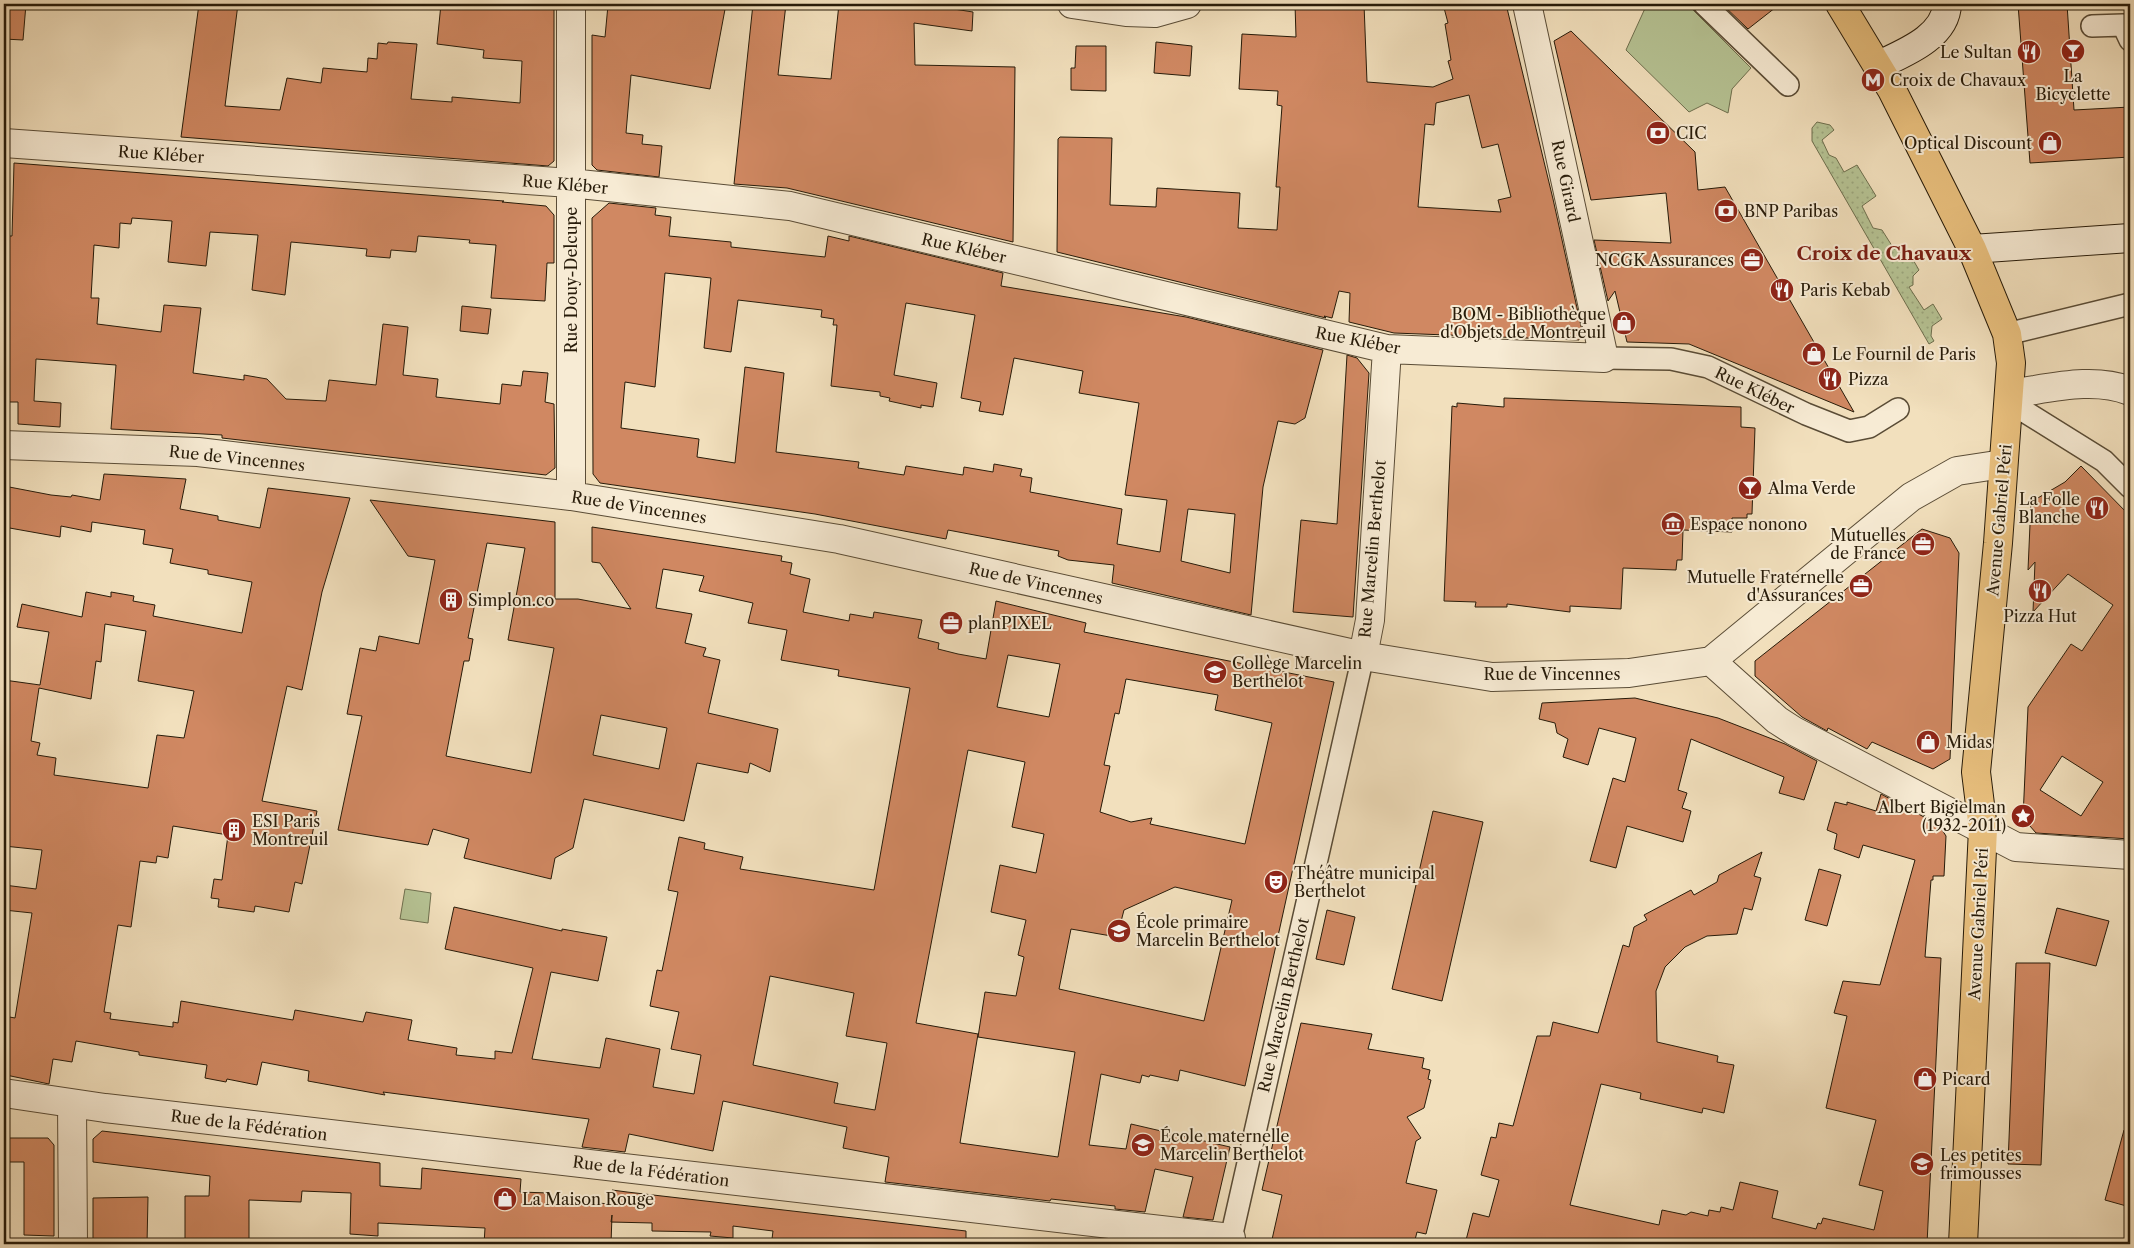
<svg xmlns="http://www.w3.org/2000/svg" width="2134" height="1248" font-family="'Libre Caslon Text',serif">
<defs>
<pattern id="grass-dots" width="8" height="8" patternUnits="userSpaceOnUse" patternTransform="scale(1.25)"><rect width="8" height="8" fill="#b6c394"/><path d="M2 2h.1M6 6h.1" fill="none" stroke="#9ca77e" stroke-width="1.8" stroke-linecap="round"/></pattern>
</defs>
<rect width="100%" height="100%" fill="#f2e0bd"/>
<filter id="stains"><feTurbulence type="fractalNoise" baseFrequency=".004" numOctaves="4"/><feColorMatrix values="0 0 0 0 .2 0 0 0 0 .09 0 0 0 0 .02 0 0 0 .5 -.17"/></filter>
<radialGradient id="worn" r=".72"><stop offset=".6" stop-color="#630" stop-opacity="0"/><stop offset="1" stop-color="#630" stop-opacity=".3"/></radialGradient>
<!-- grass -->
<path fill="url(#grass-dots)" stroke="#6e6f4e" d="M1817,122l13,3 4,5 -12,10 7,15 7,3 8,14 13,-7 19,31 -14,10 11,22 9,2 12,19 11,-3 14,24 -6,6v9l-4,2 15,23 9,-6 9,15 -10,7 -1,10 3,5 -5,3 -117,-203v-13z"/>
<!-- park -->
<path fill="#b6c394" stroke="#6e6f4e" d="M1647,4h40l64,64 -19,21 -4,24 -21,-10 -18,9 -63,-62z
M405,889l26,4 -3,30 -28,-4z"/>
<!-- building -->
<path fill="#d08862" stroke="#271b09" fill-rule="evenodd" d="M4,4h22l-3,36 -19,-1z
M199,4h39l-13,102 55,4 7,-32 34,5 2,-15 44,4 1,-14 9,1 1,-16 9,1 1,-2 29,2 -6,55 41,3v-5l68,6 2,-42 -39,-3 1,-8 -47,-6 4,-40h113v157l-6,5 -367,-29z
M623,4h103l-16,85 -79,-14 -5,58 17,2 -1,9 20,2 -3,31 -62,-7 -5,-5v-130l13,2 3,-32 15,1z
M753,4h33l-8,71 53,4 8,-75h83l51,8 -1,19 -58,-8 1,42 100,2 -2,175 -226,-54 -53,-4z
M1295,4h69l3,78 66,5 20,-8 -5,-18 3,-1 -6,-36 3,-1 -5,-19h63l47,195 30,136 -4,5 -185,-7 -45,-11 1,-29 -11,-2 -7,27 -8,-2 2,2 -269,-66 1,-113 2,-2 52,1 -2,67 46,2 1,-19 83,5 -2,35 39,2 3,-43h-4l6,-81 -5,-1 1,-14 -39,-2 3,-55 54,3zM1469,95l13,53 16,-4 13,53 -13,3 3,12 -83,-5 7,-83 9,1 2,-22z
M1722,4h58l-32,25z
M2018,4h49l7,106 56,-3v50l-100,6z
M1571,31l124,121 3,38 27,-3 129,225 -165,-68 -62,-2 -12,-51 -7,10 -14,-61 77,3 -5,-50 -75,7 -37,-159z
M1156,42l36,4 -2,30 -36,-3z
M1076,46h30v45l-35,-1v-22h4z
M14,163l490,38 -2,1 44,4 8,9v48h-7l-2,38 -54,-3 5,-53 -27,-2 1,-3 -52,-4 -2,16 -25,-2 -1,8 -24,-2 1,-7 -76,-7 -6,53 -33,-5 6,-55 -48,-3 -4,34 -38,-4 4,-41 -40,-3 -1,6 -11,-1 -1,25 -25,-3 -3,53h8l-2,26 64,8 3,-27 37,3 -8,65 51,7v-5l23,4 19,20 40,2 3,-21 47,5 7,-61 25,3 -5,48 35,4 -2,18 64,7 2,-20 19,2 2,-15 25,2 -3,29 9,2 1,64 -9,7 -324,-37v-3l-111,-6 5,-64 -27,-2 -53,-4 -2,42 27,2 -1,24 -42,-3v-22h-14v-166h8z
M609,203l47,5 -1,7 16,2 -2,19 62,6v5l94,10 3,-21 21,5v-5l154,37 -2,13 185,31 137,33 -18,68 -10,6 -17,-3 -15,66 -12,128 -139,-32 2,-18 -46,-5 -10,-4 1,-5 -111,-21 -2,9 -131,-25 -215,-31 -7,-9 -1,-256zM665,273l46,5 -7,70 27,4 7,-52 84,10 -1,7 13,2 -1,6h4l-6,61 49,6v4l10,2 -1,3 32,7v-3l12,2 4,-24 -43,-8 12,-72 69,12 -14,83 20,4 -2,9 24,4 11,-57 69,13 -4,22 60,10 -14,92 42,5 -7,52 -43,-8 5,-35 -92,-17 2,-14 -12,-2 2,-7 -28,-5 -1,8 -29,-5 -1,8 -57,-9 -2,9 -46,-7 1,-6 -83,-10 8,-79 -39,-6 -10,96 -38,-6 2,-18 -78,-11 4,-46 30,5zM1188,509l47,5 -5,59 -49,-12z
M462,306l29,3 -3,25 -28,-3z
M1347,355l10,3 12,15 -16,244 -60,-5 8,-92 36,4z
M1504,398l237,9v20l14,1 -3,86h-5v4h-15v14l-49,-2 -1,30h-5l-1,10 -53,-2 -2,41 -51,-3v6l-63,-8v3h-32l1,-5 -32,-1 8,-195 5,1v-4l47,4z
M2081,466l49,50v323l-94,-6 -13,-15 5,-111 43,-63 11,7 31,-46 -45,-31 -35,38 2,-50 -7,8 3,-68 34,-20zM2062,756l41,26 -22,34 -41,-26z
M104,474l82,5 -6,30 38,7v4l42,8 8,-40 82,10 -28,94 -20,98 -15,-4 -25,115 55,10 -15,73 -7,-2 -6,30 -34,-6 -1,6 -36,-5 1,-8 -8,-1 3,-19 8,1 6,-45 -55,-9 -5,32 -11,-2 -1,7 -16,-2 -9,66 -13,-2 -14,87 7,1 -1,6 63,8v-5l5,1 3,-22 112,19 2,-10 68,12 3,-10 46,8 -4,20 49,8 -1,7 39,4v-8l17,2 21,-85 -88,-19 9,-42 108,24v-2l45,8 -9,44 -47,-9 -19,87 68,9 6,-30 54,11 -7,38 41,7 7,-39 -30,-6 8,-37 -29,-6 7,-36 5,1 16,-79 -10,-2 11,-53 26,6 -1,6 39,8 -3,12 134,21 36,-202 -72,-12 1,-6 -58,-10 6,-30 -39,-7 5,-20 -54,-12 5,-15 -41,-7 -7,39 36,6 -7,29 21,5 -3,8 17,4 -12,53 70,16 -8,43 -20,-9 -2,10 -51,-10 -13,58 -100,-22 -11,49 -18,10 -4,21 -87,-21 5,-19 -36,-10 -5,16 -90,-15 24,-114 -15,-2 13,-66 16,3 3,-15 40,8 16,-84 -27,-4 -38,-56 185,22v77h23l53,10 -31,-46 -8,-1v-35l190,29 -1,5 11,2 -2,11 20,5 -7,33 46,9 1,-7 23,4 1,-6 48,8 -4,18 21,5 -1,6 20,5 28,5 10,-58 90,22 -2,9 250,50 -89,404 -65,-16 -2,11 -28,-6 -1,2 -7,-2 -2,8 -39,-9 -12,71 37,4 5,-25 99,23 -17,73 -30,-3 10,-40 -38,-8 -10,43 -30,-3v-3l-64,-7 -1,2 -165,-19 4,-25 -46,-9 4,-21 -124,-26 -10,50 -84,-17 -4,18 -43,-5 7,-28 -206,-27 2,3 -77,-14 1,-10 -47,-9 -5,23 -30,-6 -1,3 -21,-4 2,-13 -68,-10v-3l-63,-11 -4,21 -19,-3 -4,25 -43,-9 3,-19 -5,-2v-38l11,2 17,-105 -28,-3v-25l32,4 6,-39 -38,-4v-166l36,5 9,-53 -32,-5 5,-23 60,13 4,-25 25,5v-5l23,4 -1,5 22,4 -2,11 89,17 10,-51 -44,-8v-4l-38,-7 3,-14 -30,-5 2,-14 -53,-8 -1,10 -30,-6 -1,11 -56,-10v-41l47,9 20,2 1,-2 28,5zM487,543l38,5 -17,92 46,8 -23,125 -85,-17 18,-95h5l4,-22 -5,-1zM105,624l41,7 -8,50 56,10 -10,47 -27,-3 -9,53 -94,-13 2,-17 -19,-3 3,-12 -9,-2 8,-53 52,11 5,-38 5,1zM1008,655l52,9 -11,53 -52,-10zM1126,679l92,16 -3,15 57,13 -27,121 -95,-20 2,-6 -21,4 -31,-10 10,-46 -6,-1 11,-52 4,1zM601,715l66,13 -8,41 -66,-14zM968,750l57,12 -13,65 32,7 -8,39 -36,-8 -9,47 35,8 -8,35 6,2 -8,39 -31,-4 -7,45 97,15 -17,105 -98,-14 18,-109 -62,-11zM1175,887l57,13 -28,121 -145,-32 12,-60 46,8 7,-27zM770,976l84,17 -8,43 41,7 -12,67 -41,-7 4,-20 -85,-18z
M1922,529l28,9 9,15 -9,206 -17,10 -61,-27 -5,7 -39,-21 -1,3 -25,-14 -47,-41v-15z
M1635,698l83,20 67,26 32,17 -13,39 -25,-7 5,-16 -93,-38 -13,51 9,3 -5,15 9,3 -8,31 -56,-16 -11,42 -26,-7 23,-83 12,4 11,-44 -37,-10 -11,37 -25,-8 5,-18 -11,-6 -2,-10 -16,-4 3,-16z
M1881,794l58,31 7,11 -2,40h-11v4h-2l-6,77 16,1 -14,286h-169l-16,-3 -2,3h-275l8,-31 16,4 10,-37 -18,-5 10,-38 5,1 3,-15 14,3 24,-90h13l3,-14 45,11 25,-88 6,2 5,-20 13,-7 -3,-5 47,-25 3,5 23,-13 2,-7 43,-23 -8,24 7,2 -9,32 -8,-2 -7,26 -30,2 -22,11 -20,20 -9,24 1,51 61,14 -1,6 17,3 -10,48 -21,-5 -1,5 -62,-14 1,-6 -40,-9 -31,121 89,20 3,-15 24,5 5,-3 17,4 1,-6 11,2 1,-5 12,3 7,-28 38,9 -6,27 44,11 2,-6 3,1 2,-6 51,12 9,-39 -24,-6 17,-65 -50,-12 21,-92 -13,-3 9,-32 37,4 35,-125 -52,-15 -4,13 -25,-9 3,-15 -10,-4 8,-28 12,3v-3l29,9z
M1433,811l50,11 -41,179 -50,-12z
M1819,869l22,6 -14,51 -22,-6z
M2057,908l52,13 -13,45 -51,-13z
M1327,910l28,7 -11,48 -28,-6z
M2016,963h34l-9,202 -33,-1z
M1301,1023l71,11 -4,15 56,9 -2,10 8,2 -2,9 3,1 -7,28 -17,9 14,21 -5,3 -10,42 31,7 -11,44 -9,-2 -3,12h-143l11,-49 -20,-5z
M2124,1130l6,1v76l-25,-7z
M102,1131l278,32v23l41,3 1,-21 99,11 -1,13 29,1v7l63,4v-14l15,2 339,39v13h-187l1,-4 -8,-1 1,-8 -40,-5v12l-23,-2 1,-4 -59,-1v-8l-41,-1 1,-7 -1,29 -88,-3v3h-39l1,-16 -107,-5v13l-28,-2 1,-41 -49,-2 -1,11 -52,-2v44h-64v-48h24l1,-20 -117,-14v-23z
M9,1138h39l6,7v91l-30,-1v-73h-15z
M148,1197l-1,47h-54v-46z"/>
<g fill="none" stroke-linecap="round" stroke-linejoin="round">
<!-- pedestrian casing -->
<g stroke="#5a4c36" stroke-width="24">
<path id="pedestrian" d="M1704,4l84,81
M2092,26l31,-1 7,15
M2007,334l123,-30
M1604,358l67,1 37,8 98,47 43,17 20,-4 29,-18
M2009,394l18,19 77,48 26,26
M1231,1238l132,-582"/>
</g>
<!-- minor casing -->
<g stroke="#5a4c36" stroke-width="30">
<path id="minor" d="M1072,4l54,8 29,1 32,-9
M4,143l566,40 220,23 597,143 217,9 -77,-354
M2009,394c39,-5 83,-18 121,-3
M4,445l194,7 373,44 268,43 524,117 129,21 137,-4 82,-12 200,-164 46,-26 46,-7
M571,496v-492
M1363,656l7,-36 17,-271
M1711,661l66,59 17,11 222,116 114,8
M4,1093l101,15 1108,128 18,2 -2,6
M72,1104l1,140"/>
</g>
<!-- secondary casing -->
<g stroke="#271b09" stroke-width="30">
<path id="secondary" d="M1879,65c25,-12 67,-28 68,-61
M1972,249l158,-11"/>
</g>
<!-- primary casing -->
<g stroke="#271b09" stroke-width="30">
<path id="primary" d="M1840,4l52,86 80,159 35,85 4,29 -13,180 -22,229 7,57 -20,415"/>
</g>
<!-- pedestrian -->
<use href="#pedestrian" stroke="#f7ebd4" stroke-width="21"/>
<!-- minor -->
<use href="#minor" stroke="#f7ebd4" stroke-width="28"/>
<!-- secondary -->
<use href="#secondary" stroke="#f7ebd4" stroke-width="28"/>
<!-- primary -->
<use href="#primary" stroke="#e9c07e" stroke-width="28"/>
</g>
<!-- icons -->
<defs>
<g id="bar-disc" transform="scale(1.25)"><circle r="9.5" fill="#8f2418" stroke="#f7ebd4"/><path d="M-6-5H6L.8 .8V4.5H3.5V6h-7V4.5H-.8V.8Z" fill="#fff"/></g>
<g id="restaurant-disc" transform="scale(1.25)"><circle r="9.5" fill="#8f2418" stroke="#f7ebd4"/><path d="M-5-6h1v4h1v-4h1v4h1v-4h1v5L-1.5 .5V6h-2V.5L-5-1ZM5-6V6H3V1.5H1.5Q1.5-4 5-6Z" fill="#fff"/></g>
<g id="metro-disc" transform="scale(1.25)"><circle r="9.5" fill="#8f2418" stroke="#f7ebd4"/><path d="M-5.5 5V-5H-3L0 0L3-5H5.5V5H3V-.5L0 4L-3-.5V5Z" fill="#fff"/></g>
<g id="bank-disc" transform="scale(1.25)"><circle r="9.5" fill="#8f2418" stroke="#f7ebd4"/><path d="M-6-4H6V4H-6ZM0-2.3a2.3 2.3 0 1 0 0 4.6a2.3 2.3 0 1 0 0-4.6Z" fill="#fff"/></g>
<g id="shop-disc" transform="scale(1.25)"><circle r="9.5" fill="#8f2418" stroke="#f7ebd4"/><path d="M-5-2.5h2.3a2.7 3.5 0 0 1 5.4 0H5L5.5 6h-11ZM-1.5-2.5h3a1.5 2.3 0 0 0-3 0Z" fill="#fff"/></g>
<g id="office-disc" transform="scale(1.25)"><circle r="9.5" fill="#8f2418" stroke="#f7ebd4"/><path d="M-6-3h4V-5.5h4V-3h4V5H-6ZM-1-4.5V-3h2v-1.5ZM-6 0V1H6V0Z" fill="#fff"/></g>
<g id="museum-disc" transform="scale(1.25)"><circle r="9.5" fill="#8f2418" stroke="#f7ebd4"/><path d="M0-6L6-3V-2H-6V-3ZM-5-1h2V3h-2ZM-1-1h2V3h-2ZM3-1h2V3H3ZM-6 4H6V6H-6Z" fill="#fff"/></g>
<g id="building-disc" transform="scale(1.25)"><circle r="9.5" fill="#8f2418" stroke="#f7ebd4"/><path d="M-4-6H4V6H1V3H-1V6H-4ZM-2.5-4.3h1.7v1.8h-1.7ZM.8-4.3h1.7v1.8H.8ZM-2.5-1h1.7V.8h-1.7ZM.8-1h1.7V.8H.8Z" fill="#fff"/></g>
<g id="school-disc" transform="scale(1.25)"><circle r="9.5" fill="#8f2418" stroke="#f7ebd4"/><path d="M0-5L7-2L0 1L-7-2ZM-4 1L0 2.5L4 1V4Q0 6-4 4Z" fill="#fff"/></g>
<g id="sight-disc" transform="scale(1.25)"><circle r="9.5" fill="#8f2418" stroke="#f7ebd4"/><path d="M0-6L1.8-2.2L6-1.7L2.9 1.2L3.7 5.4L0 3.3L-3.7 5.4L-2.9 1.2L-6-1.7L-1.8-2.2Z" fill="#fff"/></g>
<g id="theatre-disc" transform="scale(1.25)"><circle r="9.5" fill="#8f2418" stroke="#f7ebd4"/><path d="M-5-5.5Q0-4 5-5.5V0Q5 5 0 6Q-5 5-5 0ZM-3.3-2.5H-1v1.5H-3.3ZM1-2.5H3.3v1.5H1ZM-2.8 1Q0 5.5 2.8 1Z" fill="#fff"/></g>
</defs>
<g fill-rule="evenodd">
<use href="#bar-disc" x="2073" y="51"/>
<use href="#restaurant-disc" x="2029" y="52"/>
<use href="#metro-disc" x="1873" y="80"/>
<use href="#bank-disc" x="1658" y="133"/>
<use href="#shop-disc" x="2050" y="143"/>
<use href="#bank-disc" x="1726" y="211"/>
<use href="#office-disc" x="1752" y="260"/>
<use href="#restaurant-disc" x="1782" y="290"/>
<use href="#shop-disc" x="1624" y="323"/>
<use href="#shop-disc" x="1814" y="354"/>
<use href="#restaurant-disc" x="1830" y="379"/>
<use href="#bar-disc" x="1750" y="488"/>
<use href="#restaurant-disc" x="2097" y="508"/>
<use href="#museum-disc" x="1673" y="524"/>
<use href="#office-disc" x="1923" y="544"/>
<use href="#office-disc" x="1861" y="586"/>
<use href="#restaurant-disc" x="2040" y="591"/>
<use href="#building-disc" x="451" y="600"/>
<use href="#office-disc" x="951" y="623"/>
<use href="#school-disc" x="1215" y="672"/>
<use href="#shop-disc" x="1928" y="742"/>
<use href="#sight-disc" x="2023" y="816"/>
<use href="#building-disc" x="234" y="830"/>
<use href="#theatre-disc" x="1276" y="882"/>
<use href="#school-disc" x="1119" y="931"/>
<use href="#shop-disc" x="1925" y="1079"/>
<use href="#school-disc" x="1143" y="1145"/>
<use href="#school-disc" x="1922" y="1164"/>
<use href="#shop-disc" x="505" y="1199"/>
</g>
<g text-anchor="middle" stroke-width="4" stroke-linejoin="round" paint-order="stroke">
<!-- poi labels -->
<g font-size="16" fill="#271b09" stroke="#f7ebd4" text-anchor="start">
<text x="2012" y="58" text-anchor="end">Le Sultan</text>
<text x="2073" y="82" text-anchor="middle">La<tspan x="2073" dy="18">Bicyclette</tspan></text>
<text x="1890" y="86">Croix de Chavaux</text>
<text x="1676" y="139">CIC</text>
<text x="2032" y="149" text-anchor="end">Optical Discount</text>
<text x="1744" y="217">BNP Paribas</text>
<text x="1734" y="266" text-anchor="end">NCGK Assurances</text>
<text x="1800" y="296">Paris Kebab</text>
<text x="1606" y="320" text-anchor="end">BOM - Bibliothèque<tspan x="1606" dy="18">d'Objets de Montreuil</tspan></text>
<text x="1832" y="360">Le Fournil de Paris</text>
<text x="1848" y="385">Pizza</text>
<text x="1768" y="494">Alma Verde</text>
<text x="2080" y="505" text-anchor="end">La Folle<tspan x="2080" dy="18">Blanche</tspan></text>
<text x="1690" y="530">Espace nonono</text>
<text x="1906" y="541" text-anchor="end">Mutuelles<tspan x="1906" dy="18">de France</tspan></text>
<text x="1844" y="583" text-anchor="end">Mutuelle Fraternelle<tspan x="1844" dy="18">d'Assurances</tspan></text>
<text x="468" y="606">Simplon.co</text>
<text x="2040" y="622" text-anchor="middle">Pizza Hut</text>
<text x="968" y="629">planPIXEL</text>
<text x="1232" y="669">Collège Marcelin<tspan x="1232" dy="18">Berthelot</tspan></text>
<text x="1946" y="748">Midas</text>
<text x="2006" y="813" text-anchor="end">Albert Bigielman<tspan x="2006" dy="18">(1932-2011)</tspan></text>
<text x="252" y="827">ESI Paris<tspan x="252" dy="18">Montreuil</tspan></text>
<text x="1294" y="879">Théâtre municipal<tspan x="1294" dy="18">Berthelot</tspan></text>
<text x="1136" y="928">École primaire<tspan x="1136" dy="18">Marcelin Berthelot</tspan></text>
<text x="1942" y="1085">Picard</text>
<text x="1160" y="1142">École maternelle<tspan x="1160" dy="18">Marcelin Berthelot</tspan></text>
<text x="1940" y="1161">Les petites<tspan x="1940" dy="18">frimousses</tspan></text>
<text x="522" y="1205">La Maison Rouge</text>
</g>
<!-- street labels -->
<g font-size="16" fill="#271b09" stroke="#f7ebd4">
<text transform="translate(161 154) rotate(4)" y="6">Rue Kléber</text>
<text transform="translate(1566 181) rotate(78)" y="6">Rue Girard</text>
<text transform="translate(565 184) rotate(5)" y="6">Rue Kléber</text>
<text transform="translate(964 248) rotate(13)" y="6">Rue Kléber</text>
<text transform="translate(571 280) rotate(-90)" y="6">Rue Douy-Delcupe</text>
<text transform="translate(1358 340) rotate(11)" y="6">Rue Kléber</text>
<text transform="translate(1755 390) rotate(26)" y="6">Rue Kléber</text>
<text transform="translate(237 458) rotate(6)" y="6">Rue de Vincennes</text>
<text transform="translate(639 507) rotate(9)" y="6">Rue de Vincennes</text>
<text transform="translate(1999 520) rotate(-85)" y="6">Avenue Gabriel Péri</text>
<text transform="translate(1372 549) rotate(-85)" y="6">Rue Marcelin Berthelot</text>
<text transform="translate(1036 583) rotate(13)" y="6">Rue de Vincennes</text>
<text x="1552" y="680">Rue de Vincennes</text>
<text transform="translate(1978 924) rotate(-87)" y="6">Avenue Gabriel Péri</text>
<text transform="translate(1283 1005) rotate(-77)" y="6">Rue Marcelin Berthelot</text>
<text transform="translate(249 1125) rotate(7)" y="6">Rue de la Fédération</text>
<text transform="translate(651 1171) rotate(7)" y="6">Rue de la Fédération</text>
</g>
<!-- quarter labels -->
<g font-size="19" font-weight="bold" fill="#7a1f14" stroke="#f7ebd4">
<text x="1884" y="260">Croix de Chavaux</text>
</g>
</g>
<!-- margin -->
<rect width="2134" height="1248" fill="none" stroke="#f2e0bd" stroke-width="20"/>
<rect x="5" y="5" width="2124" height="1238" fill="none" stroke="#271b09" stroke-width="2.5"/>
<rect x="10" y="10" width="2114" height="1228" fill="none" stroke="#271b09"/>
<rect width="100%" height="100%" filter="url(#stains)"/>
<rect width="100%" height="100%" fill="url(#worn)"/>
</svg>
